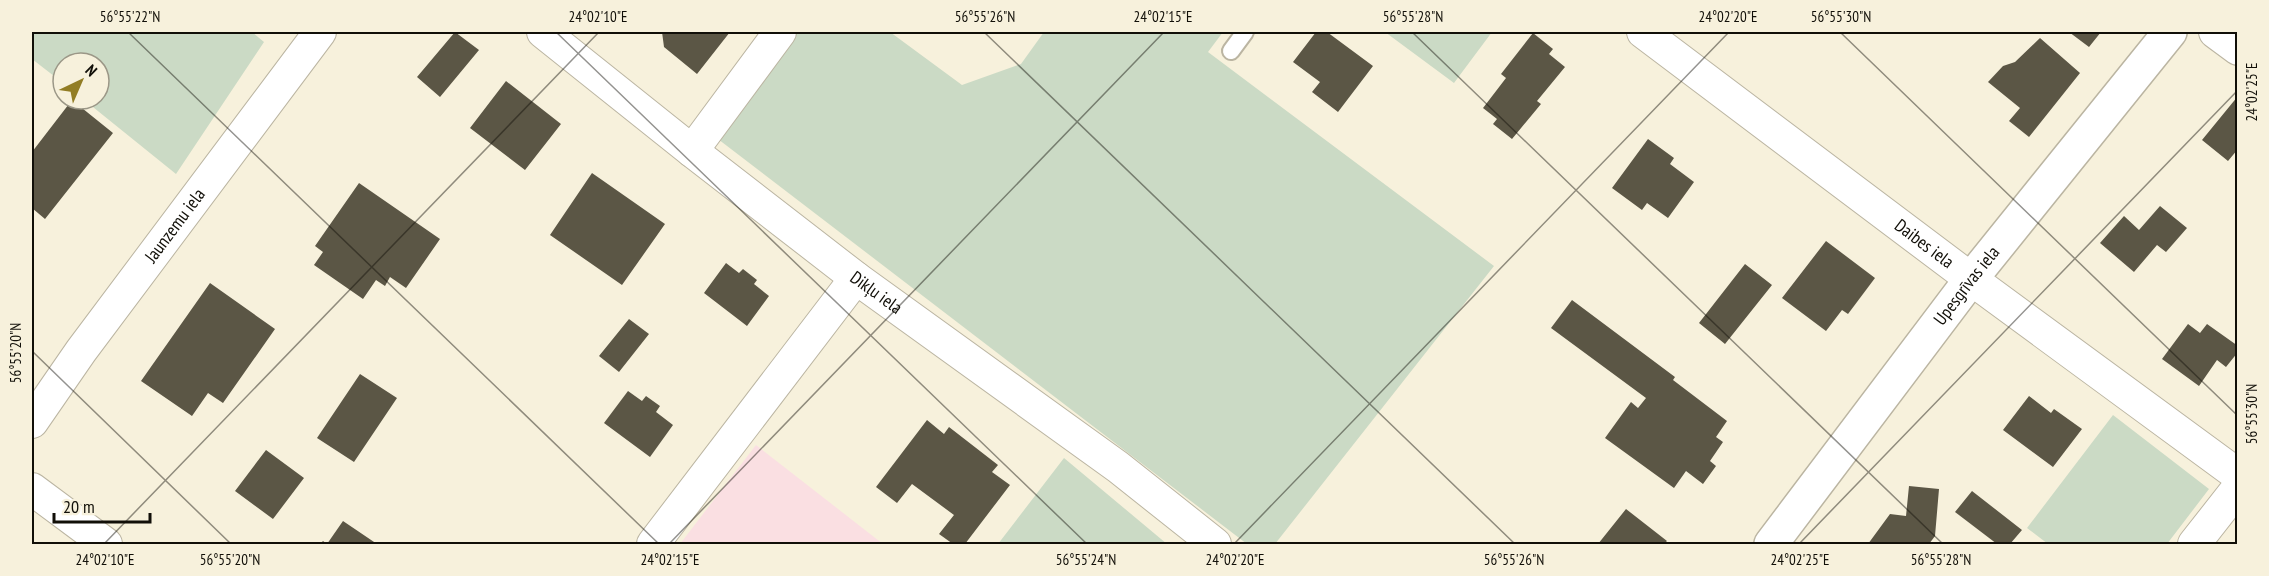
<svg xmlns="http://www.w3.org/2000/svg" width="2269" height="576" font-family="'PT Sans Narrow',sans-serif">
<rect width="100%" height="100%" fill="#f7f1dc"/>
<!-- industrial -->
<path fill="#fadfe2" d="M756,445l127,99h-203z"/>
<!-- green -->
<path fill="#cbdac5" d="M32,32h220l12,10 -88,132 -93,-75h16v-36h-36v20l-31,-24z
M790,32h100l72,53 59,-21 23,-32h179l-15,20 286,214 -219,278h-28l-533,-408z
M1385,32h107l-38,51z
M2113,415l96,74 -42,55h-119l-21,-16z
M1064,458l103,86h-169z"/>
<!-- building -->
<path fill="#5b5645" d="M455,32l24,18 -39,47 -23,-20z
M662,32h68l-33,42 -33,-27z
M1316,32h11l46,34 -35,46 -26,-20 8,-10 -27,-20z
M2069,32h32l-12,15z
M1533,33l20,16 -4,5 16,13 -28,34 4,3 -29,35 -19,-15 4,-5 -14,-11 23,-30 -5,-4z
M2040,38l40,35 -51,64 -20,-16 11,-13 -32,-26 15,-16 12,-4z
M506,81l55,43 -36,46 -55,-42z
M2238,96v53l-10,12 -26,-21z
M72,100l41,33 -68,86 -13,-11v-56z
M1648,139l26,19 -4,6 24,18 -26,36 -21,-15 -5,7 -30,-22z
M592,173l73,51 -43,61 -72,-50z
M359,183l81,56 -34,49 -16,-11 -5,9 -9,-6 -13,19 -49,-34 9,-13 -8,-6z
M2160,206l27,22 -21,24 -9,-7 -23,27 -34,-29 24,-27 15,14z
M1826,241l49,37 -27,36 -6,-4 -16,21 -44,-33z
M726,263l13,10 4,-4 14,11 -3,4 15,12 -22,30 -43,-33z
M1745,264l27,21 -47,59 -26,-21z
M210,283l65,46 -52,74 -15,-10 -16,23 -51,-35z
M1572,300l103,77 -2,3 54,41 -11,16 7,5 -13,19 6,5 -13,18 -17,-13 -12,17 -69,-50 26,-36 7,6 8,-10 -95,-70z
M629,319l20,15 -30,38 -20,-16z
M2188,324l12,9 7,-9 31,22v6l-12,15 -9,-7 -18,26 -37,-27z
M360,374l37,24 -43,64 -37,-24z
M628,391l14,10 4,-5 14,10 -4,6 17,13 -23,32 -46,-34z
M2029,396l22,17 3,-4 28,20 -29,38 -50,-37z
M927,420l17,14 5,-7 49,38 -6,7 18,13 -45,59h-12l-14,-10 15,-19 -42,-31 -15,19 -21,-16z
M266,450l38,28 -31,41 -38,-28z
M1909,486l30,3 -4,47 -6,8h-61l22,-30 16,2z
M1972,491l50,39 -12,14h-13l-42,-32z
M1626,509l41,32 -3,3h-66z
M343,521l34,23h-57l3,-3 4,3z"/>
<g fill="none" stroke-linecap="round" stroke-linejoin="round">
<!-- lane casing -->
<g stroke="#bbb5a2" stroke-width="20">
<path id="lane" d="M1231,51l14,-19"/>
</g>
<!-- street casing -->
<g stroke="#bbb5a2" stroke-width="34">
<g id="street">
<path id="s1" d="M543,32l149,119 164,127 262,189 97,77"/>
<path id="s2" d="M1643,32l328,247 267,196"/>
<path d="M2215,32l23,17"/>
<path d="M692,151l88,-119"/>
<path id="s3" d="M32,422l49,-71 239,-319"/>
<path d="M32,489l74,55"/>
<path d="M653,544l203,-266"/>
<path d="M2194,544l44,-56"/>
</g>
</g>
<!-- secondary casing -->
<g stroke="#bbb5a2" stroke-width="36">
<g id="secondary">
<path id="s4" d="M1771,544l200,-265 199,-247"/>
</g>
</g>
<!-- lane -->
<use href="#lane" stroke="#fff" stroke-width="16"/>
<!-- street -->
<use href="#street" stroke="#fff" stroke-width="32"/>
<!-- secondary -->
<use href="#secondary" stroke="#fff" stroke-width="33"/>
</g>
<!-- ticks -->
<path fill="none" stroke="#110f08" stroke-width="1.5" stroke-opacity="0.45" d="M128,32l531,512M556,32l531,512M984,32l531,512M1412,32l531,512M1840,32l398,384M32,35l2,-3M32,351l199,193M104,544l495,-512M669,544l495,-512M1234,544l495,-512M1799,544l439,-454"/>
<g text-anchor="middle" stroke-width="6" stroke-linejoin="round" paint-order="stroke">
<!-- street labels -->
<g font-size="18" fill="#110f08" stroke="#f7f1dc">
<text dy="6" stroke="none"><textPath href="#s3" startOffset="243">Jaunzemu iela</textPath></text>
<text dy="6" stroke="none"><textPath href="#s2" startOffset="352">Daibes iela</textPath></text>
<text dy="6" stroke="none"><textPath href="#s4" startOffset="324">Upesgrīvas iela</textPath></text>
<text dy="6" stroke="none"><textPath href="#s1" startOffset="423">Dikļu iela</textPath></text>
</g>
</g>
<!-- border -->
<rect width="2269" height="576" fill="none" stroke="#f7f1dc" stroke-width="66"/>
<!-- north arrow -->
<g transform="translate(81 81) rotate(44)"><circle r="28" fill="#f7f1dc" stroke="#9b9787" stroke-width="1.5"/>
<path d="M0-4.5L10 22L0 15L-10 22Z" fill="#927d24"/>
<text y="-9" font-size="16" font-weight="bold" text-anchor="middle" fill="#110f08">N</text>
</g>
<!-- scale -->
<path d="M54 513v9h96v-9" fill="none" stroke="#110f08" stroke-width="3"/>
<text x="63" y="513" font-size="18" fill="#110f08" stroke="#f7f1dc" stroke-width="4.5" paint-order="stroke">20 m</text>
<rect x="33" y="33" width="2203" height="510" fill="none" stroke="#110f08" stroke-width="2"/>
<g font-size="15" text-anchor="middle" fill="#110f08">
<text x="130" y="22">56°55'22"N</text>
<text x="598" y="22">24°02'10"E</text>
<text x="985" y="22">56°55'26"N</text>
<text x="1163" y="22">24°02'15"E</text>
<text x="1413" y="22">56°55'28"N</text>
<text x="1728" y="22">24°02'20"E</text>
<text x="1841" y="22">56°55'30"N</text>
<text transform="translate(2252 92) rotate(-90)" y="5">24°02'25"E</text>
<text transform="translate(16 353) rotate(-90)" y="5">56°55'20"N</text>
<text transform="translate(2252 414) rotate(-90)" y="5">56°55'30"N</text>
<text x="105" y="565">24°02'10"E</text>
<text x="230" y="565">56°55'20"N</text>
<text x="670" y="565">24°02'15"E</text>
<text x="1086" y="565">56°55'24"N</text>
<text x="1235" y="565">24°02'20"E</text>
<text x="1514" y="565">56°55'26"N</text>
<text x="1800" y="565">24°02'25"E</text>
<text x="1941" y="565">56°55'28"N</text>
</g>
</svg>
